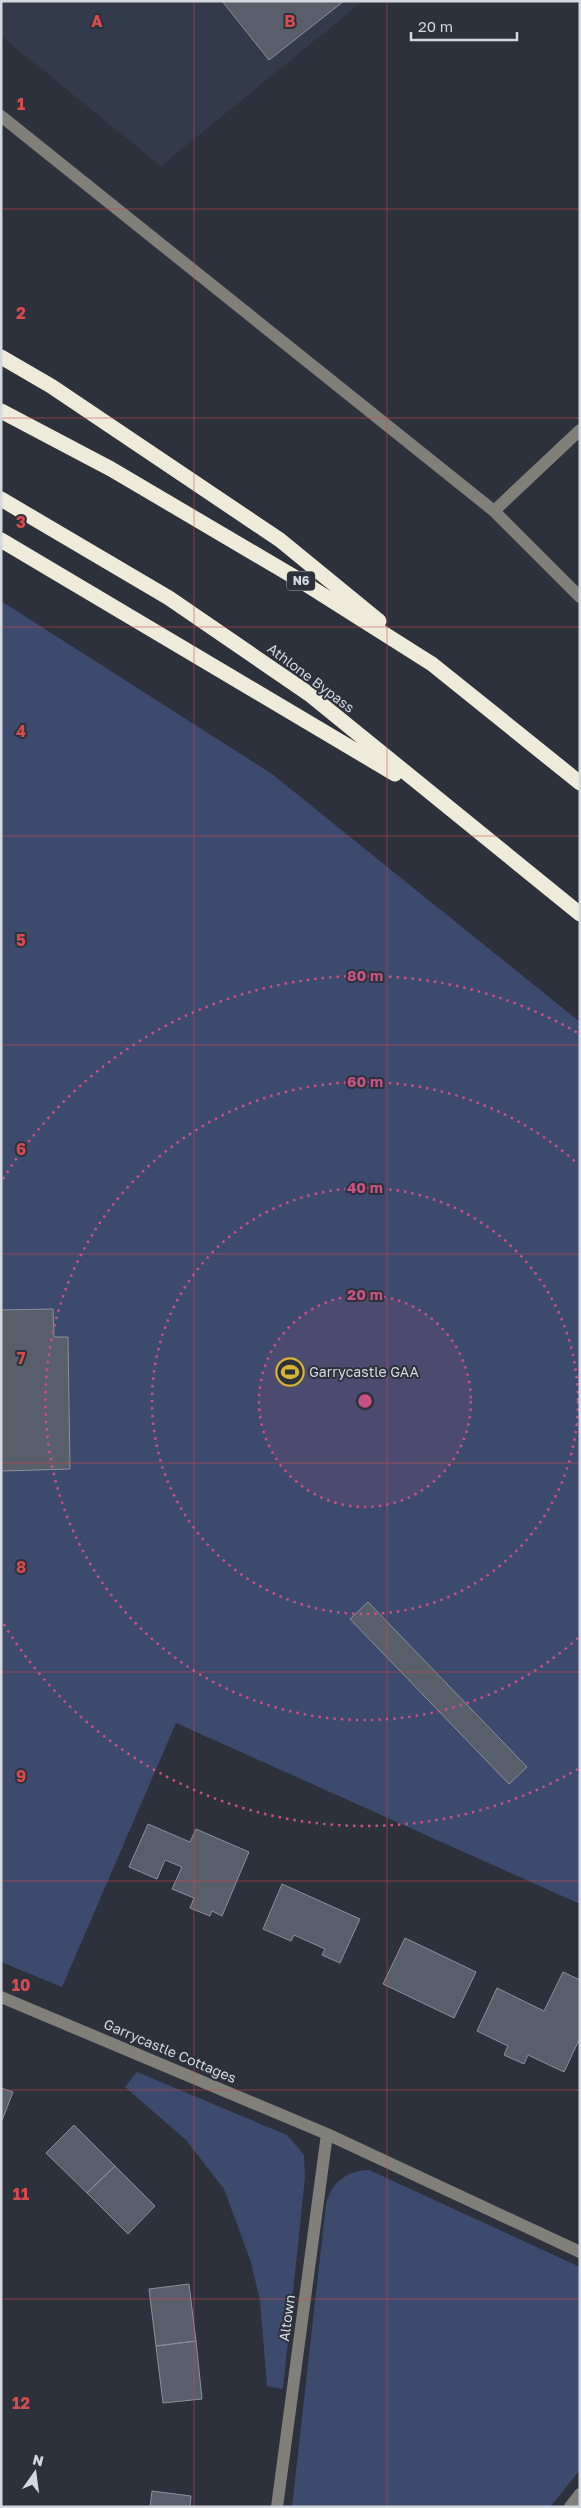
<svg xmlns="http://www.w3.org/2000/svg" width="581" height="2508" font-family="'Golos Text',sans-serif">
<rect width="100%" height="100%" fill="#2d313c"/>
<!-- built -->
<path fill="#333a4b" d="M1,1h362l-202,165 -160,-130z"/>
<!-- green -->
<path fill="#3c4a6d" d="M1,601l271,173 308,248v882l-404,-181 -114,264 -61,-25z
M137,2072l150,63 17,20 1,22 -22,212 -16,-3 -7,-85 -9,-39 -27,-73 -38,-49 -61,-53z
M369,2170l211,97v203l-30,37h-258l34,-303c6,-22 20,-33 43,-34z"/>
<!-- building -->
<path fill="#585e6a" stroke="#8a909d" d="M222,1h122l-75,59z
M53,1309l1,28h14l2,132 -69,2v-161z
M368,1602l159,165 -18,17 -159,-165z
M148,1824l42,18 6,-13 53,23 -27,64 -10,-5 -2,5 -20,-8 4,-10 -22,-9 10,-22 -17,-7 -8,19 -28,-12z
M282,1884l78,35 -20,44 -18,-8 3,-6 -31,-14 -3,6 -28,-12z
M405,1938l71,34 -22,46 -71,-34z
M563,1972l17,8v58l-16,34 -36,-17 -4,9 -20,-9 4,-9 -31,-15 20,-43 47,23z
M1,2088l12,4 -12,31z
M74,2125l41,41 -28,27 -41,-40z
M115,2166l40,40 -27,28 -41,-41z
M189,2284l7,57 -40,5 -7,-57z
M196,2341l6,58 -39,4 -7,-57z
M152,2491l39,5 -1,11h-40z"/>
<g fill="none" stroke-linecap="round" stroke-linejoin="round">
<!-- minor -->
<path stroke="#817f79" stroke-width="12" d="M1,116l493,395 86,86
M494,511l86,-81
M1,1997l326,137 253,118
M277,2507l50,-373
M570,2507l10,-13"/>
<!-- highway -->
<path stroke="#efebdb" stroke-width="15" d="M1,357l50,29 229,154 99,81
M1,411l110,58 185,109 136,86 148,119
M1,499l168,99 140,96 271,220
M1,540l394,234"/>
</g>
<!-- grid -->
<path fill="none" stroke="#d64b4d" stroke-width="1" stroke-opacity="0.55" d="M194,1v2506M387,1v2506M1,209h579M1,418h579M1,627h579M1,836h579M1,1045h579M1,1254h579M1,1463h579M1,1672h579M1,1881h579M1,2090h579M1,2299h579"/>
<!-- distance rings -->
<circle cx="365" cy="1401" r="106" fill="#c75283" fill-opacity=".12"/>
<g fill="none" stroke="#c75283" stroke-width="2.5" stroke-dasharray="2.5 5">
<circle cx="365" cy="1401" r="106"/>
<circle cx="365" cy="1401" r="213"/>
<path d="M578 1638A319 319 0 1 1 578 1164"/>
<path d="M578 1769A425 425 0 0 1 3 1623M3 1179A425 425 0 0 1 578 1033"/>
</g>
<!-- icons -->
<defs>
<g id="stadium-ring" transform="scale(1.4375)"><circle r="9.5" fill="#2d313c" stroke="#d8b434" stroke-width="1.5"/><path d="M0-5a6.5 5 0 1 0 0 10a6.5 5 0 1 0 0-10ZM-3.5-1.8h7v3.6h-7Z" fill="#d8b434"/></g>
</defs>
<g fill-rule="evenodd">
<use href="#stadium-ring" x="290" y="1372"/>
</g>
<g text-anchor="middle" stroke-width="4" stroke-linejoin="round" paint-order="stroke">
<!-- shield labels -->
<rect fill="#2d313c" stroke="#a2a6ae" stroke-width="1" x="287" y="571.5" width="28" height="19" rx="4"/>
<g font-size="12" font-weight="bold" fill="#d4d8df">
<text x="301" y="585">N6</text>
</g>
<!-- street labels -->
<g font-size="14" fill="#d4d8df" stroke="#2d313c">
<text transform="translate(311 678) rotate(37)" y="5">Athlone Bypass</text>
<text transform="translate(170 2051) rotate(23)" y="5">Garrycastle Cottages</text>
<text transform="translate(287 2318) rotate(-82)" y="5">Altown</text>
</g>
<!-- poi labels -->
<g font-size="14" fill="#d4d8df" stroke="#2d313c" text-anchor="start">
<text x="309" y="1377">Garrycastle GAA</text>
</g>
</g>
<g font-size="16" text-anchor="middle" font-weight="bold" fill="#d64b4d" stroke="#2d313c" stroke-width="4" stroke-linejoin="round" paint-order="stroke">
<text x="97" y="27">A</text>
<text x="290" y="27">B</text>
<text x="21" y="110">1</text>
<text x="21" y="319">2</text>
<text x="21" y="528">3</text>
<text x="21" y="737">4</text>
<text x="21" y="946">5</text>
<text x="21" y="1155">6</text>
<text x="21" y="1364">7</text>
<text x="21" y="1573">8</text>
<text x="21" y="1782">9</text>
<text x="21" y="1991">10</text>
<text x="21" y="2200">11</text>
<text x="21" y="2409">12</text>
</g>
<circle cx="365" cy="1401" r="8" fill="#c75283" stroke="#2d313c" stroke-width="2.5"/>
<g font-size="15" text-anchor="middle" font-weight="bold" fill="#c75283" stroke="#2d313c" stroke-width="4" stroke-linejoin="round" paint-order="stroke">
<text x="365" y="981">80 m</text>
<text x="365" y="1087">60 m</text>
<text x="365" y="1193">40 m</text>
<text x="365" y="1300">20 m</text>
</g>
<!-- border -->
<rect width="581" height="2508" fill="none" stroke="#d4d8df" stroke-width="5"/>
<!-- north arrow -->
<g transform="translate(35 2473) rotate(14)" stroke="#2d313c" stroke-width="4" paint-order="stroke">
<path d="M0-4L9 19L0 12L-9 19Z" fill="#d4d8df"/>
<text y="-8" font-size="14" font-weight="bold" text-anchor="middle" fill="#d4d8df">N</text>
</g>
<!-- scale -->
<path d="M411 32v8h106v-8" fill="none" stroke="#d4d8df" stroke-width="2.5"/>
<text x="418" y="32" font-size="15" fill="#d4d8df" stroke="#2d313c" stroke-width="4" paint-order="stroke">20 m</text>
</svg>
